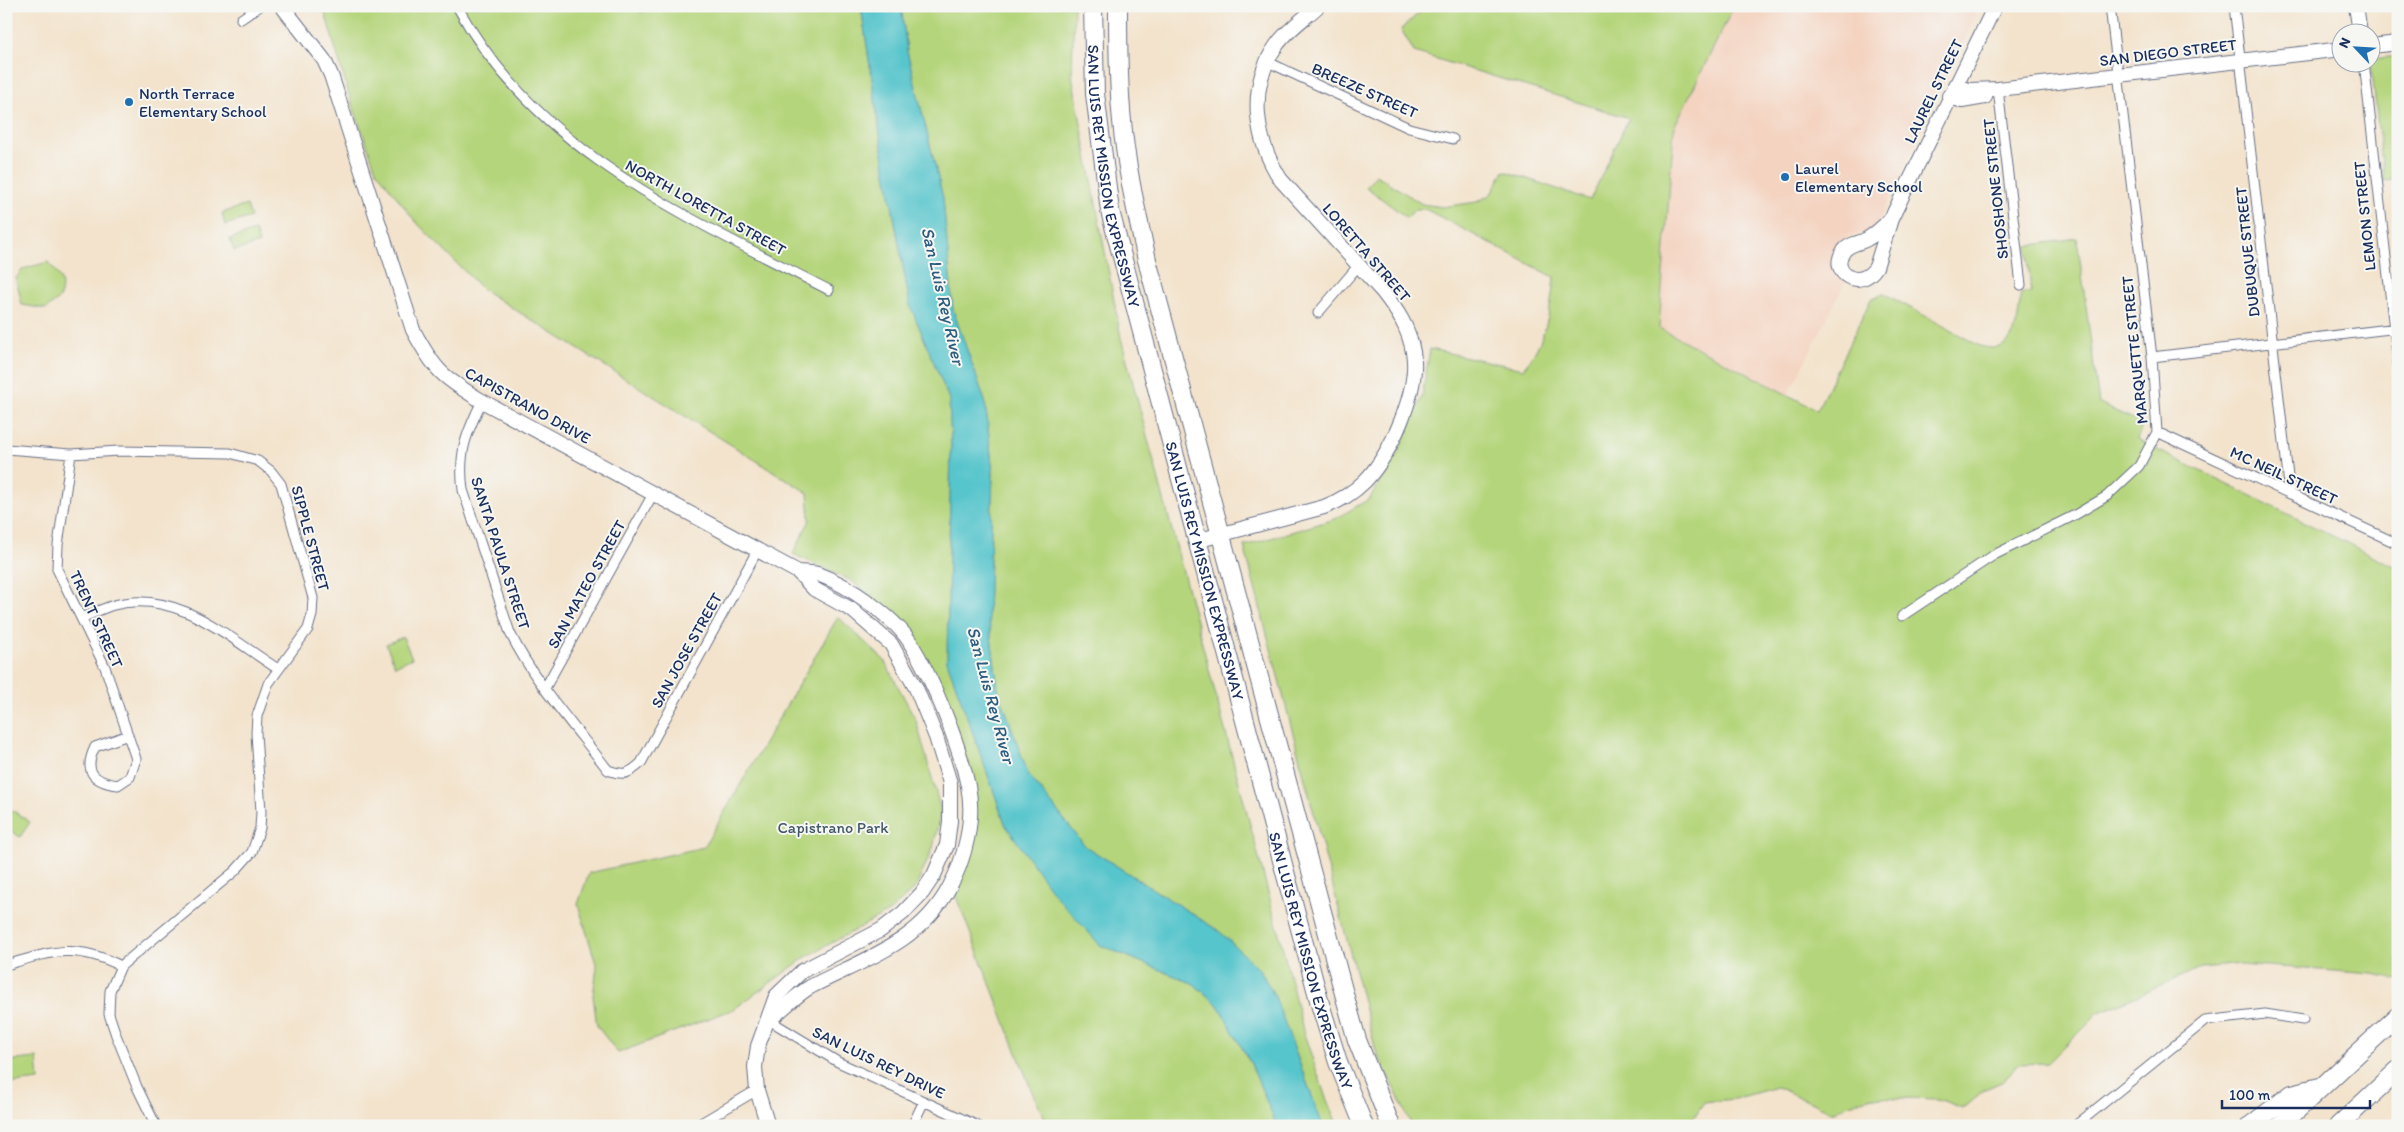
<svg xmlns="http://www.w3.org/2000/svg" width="2404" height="1132" font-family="Itim,sans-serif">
<rect width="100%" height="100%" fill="#f6f6f2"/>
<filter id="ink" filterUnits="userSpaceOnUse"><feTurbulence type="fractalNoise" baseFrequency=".02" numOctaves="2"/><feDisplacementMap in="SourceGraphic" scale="10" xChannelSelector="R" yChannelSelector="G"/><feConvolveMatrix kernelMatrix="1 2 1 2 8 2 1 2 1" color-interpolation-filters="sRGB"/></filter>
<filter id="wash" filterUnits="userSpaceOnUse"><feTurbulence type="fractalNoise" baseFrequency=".0096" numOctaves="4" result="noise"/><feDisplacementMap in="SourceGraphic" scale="20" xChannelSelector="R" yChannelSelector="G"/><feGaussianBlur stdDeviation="1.12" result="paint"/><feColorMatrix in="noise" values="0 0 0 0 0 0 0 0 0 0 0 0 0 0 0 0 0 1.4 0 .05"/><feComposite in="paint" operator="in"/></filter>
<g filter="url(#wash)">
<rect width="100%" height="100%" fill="#f3e3cc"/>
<!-- built -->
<path fill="#f4d3c0" d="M1734,6h223l19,9 -100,212 -4,4 -24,6 -6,5 -5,11 11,24 -60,118 -129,-67 15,-201z"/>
<!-- green -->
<path fill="#b5d57c" stroke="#68826d" d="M323,6h308l11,7 7,-7h212l24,161 25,138 39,94 2,43 -4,219 59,165 94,119 94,39 24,21 33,59 26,62h-228l-16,-32 -78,-200 18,-46 -4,-73 -57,-142 -60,-52 -59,-27 17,-34 -2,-27 -326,-204 -67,-68 -39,-51 -26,-72z
M901,6h173l-2,69 49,263 156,588 27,108 22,64 12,28h-15l-48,-129 -15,-27 -41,-39 -134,-85 -57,-72 -30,-85 -10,-75 5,-141 -8,-72 -32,-91 -10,-112 -36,-147z
M1427,6h307l-60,121 -15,201 158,82 54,-111 12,-6 97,53c37,11 38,-27 41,-53h10l-4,-47 50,-8 22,166 44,19 -6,17 261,128v411l-25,-5 -132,-10 -40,4 -103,45 -50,50 -31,1 -13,17 -19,8 -22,19 -25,-9 -69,-2 -37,15 -55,-25 -43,12 -30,3 -16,24h-276l-36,-75 -132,-505 91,-27 34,-20 27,-42 26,-60 8,-48 93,20c22,-25 28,-59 31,-92l-129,-68h-10l-8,9 -41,-31 10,-12 46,29 20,3 35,-5 14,-8 13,-23 86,29 39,-82 -215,-66 -13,-23z
M2398,56v123l-14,2 -13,-118 1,-4z
M247,205l4,12 -26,8 -3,-12z
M255,231l4,12 -25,8 -4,-12z
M48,262c11,12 18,20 11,37l-13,10 -24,-4 -6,-27 7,-9z
M838,617l46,43 32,60 25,91 -8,37 -17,39 -26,24 -84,46 -72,52 -116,44 -21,-27 -4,-30 4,-29 -19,-63 11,-31 115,-26z
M403,637l9,21 -17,8 -9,-22z
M12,810l18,12 -10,15 -14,-9v-10z
M37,1058l2,22 -33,4v-23z"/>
<!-- water -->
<path fill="#57c5cc" stroke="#397a95" d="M861,6h40l6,45 36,147 10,112 32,91 8,72 -5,141 10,75 30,85 57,72 134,85 41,39 15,27 48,129h-46l-26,-62 -33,-59 -24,-21 -94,-39 -46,-51 -48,-68 -59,-165 4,-219 -2,-43 -39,-94 -25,-138z"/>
</g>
<g filter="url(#ink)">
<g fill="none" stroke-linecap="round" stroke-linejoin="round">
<!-- street casing -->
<g stroke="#676e84" stroke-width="11">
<path id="street" d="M457,6c80,147 231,211 372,284
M1981,6l12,5
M2234,6l56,488
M241,19l19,-13
M1268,62l141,66 44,11
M2364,62l34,303
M1998,89l23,196
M1318,313l41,-48
M2152,357l246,-29
M482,401c-16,33 -24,52 -19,89l47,143c25,50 64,93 98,137 16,6 21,4 33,-7l116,-212
M2157,432l241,112
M6,449l65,5 48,-3 111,2 28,8 13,10 10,13 32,114 -1,17 -4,14 -40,55 -11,32 -1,17 5,79 -1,16 -8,24 -17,19 -114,95 -11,25 -1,23 7,21 21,52 19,39
M71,454l-13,91 -1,24 48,98 31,92 -6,18 -12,8c-25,-3 -35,-14 -23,-38l33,-12
M1902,616l92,-61 81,-40 32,-19 32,-30 18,-34 -5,-75 -42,-351
M81,618c11,-4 22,-10 33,-13 62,-17 115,33 164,64
M545,688l108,-194
M6,965c47,-14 69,-22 115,1
M769,1020l69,42 140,64
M696,1126l61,-36
M912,1126l12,-25
M2075,1126l130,-105 60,-7 38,6"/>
</g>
<!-- secondary casing -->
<g stroke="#676e84" stroke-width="16">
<path id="secondary" d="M282,6l42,54 7,15 82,255c22,41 29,47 69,71l316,171 16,17 38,21 39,34 25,44 20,49 14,46v38l-3,24 -13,30 -12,18 -19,20 -22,17 -79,41 -26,25 -18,50 -3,21 2,23 11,36
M2356,6l4,26
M2372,46l26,-3
M1955,85l14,5 29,-1 344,-40
M1949,96l13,5 23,-4
M1891,219c-8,8 -15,15 -24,20 -8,5 -18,4 -24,13 -14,21 17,40 33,15l15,-48 104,-213
M1196,541l128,-34c16,-6 29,-14 41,-26 26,-27 55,-92 48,-129 -4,-24 -16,-42 -31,-61l-101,-111c-26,-40 -34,-92 -5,-134 11,-16 28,-27 42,-40
M769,1020c13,-10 27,-25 41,-33 52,-27 110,-44 139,-99 16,-29 26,-69 19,-102 -9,-43 -35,-107 -58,-144 -16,-25 -62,-57 -90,-67 -6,-3 -15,-2 -22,-3"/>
</g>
<!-- highway casing -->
<g stroke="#676e84" stroke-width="20">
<g id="highway">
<path id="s1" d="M1093,6l2,88 15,117 210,793 18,58 26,64"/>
<path d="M1118,6c0,38 0,77 4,115 4,47 15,93 25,139l199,741 11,39 34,86"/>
<path d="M2250,1126l42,-32 28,-7"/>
<path d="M2280,1126l118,-110"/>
<path d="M2338,1126l60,-56"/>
</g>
</g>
<!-- street -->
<use href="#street" stroke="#fff" stroke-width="9"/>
<!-- secondary -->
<use href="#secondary" stroke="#fff" stroke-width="14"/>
<!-- highway -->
<use href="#highway" stroke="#fff" stroke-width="18"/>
</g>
</g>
<!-- markers -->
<g fill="#1f6fb2" stroke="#f6f6f2" stroke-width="2">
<circle cx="129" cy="102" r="5"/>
<circle cx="1785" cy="177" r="5"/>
</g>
<g text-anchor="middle" stroke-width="4" stroke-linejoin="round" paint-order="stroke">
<!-- street labels -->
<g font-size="16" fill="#1b2f5e" stroke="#f6f6f2">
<text transform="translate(2168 52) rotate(-7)" y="6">SAN DIEGO STREET</text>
<text transform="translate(1365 90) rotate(24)" y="6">BREEZE STREET</text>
<text transform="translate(1933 91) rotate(-64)" y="6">LAUREL STREET</text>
<text dy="6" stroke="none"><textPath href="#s1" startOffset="172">SAN LUIS REY MISSION EXPRESSWAY</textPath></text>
<text transform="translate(1995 189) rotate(-96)" y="6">SHOSHONE STREET</text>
<text transform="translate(706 207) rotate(29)" y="6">NORTH LORETTA STREET</text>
<text transform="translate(2364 216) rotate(-96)" y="6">LEMON STREET</text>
<text transform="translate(1367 252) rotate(49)" y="6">LORETTA STREET</text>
<text transform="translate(2247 252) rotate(-96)" y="6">DUBUQUE STREET</text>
<text transform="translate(2134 350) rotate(-96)" y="6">MARQUETTE STREET</text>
<text transform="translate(528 405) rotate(29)" y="6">CAPISTRANO DRIVE</text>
<text transform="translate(2284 475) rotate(25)" y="6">MC NEIL STREET</text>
<text transform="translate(311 538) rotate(75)" y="6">SIPPLE STREET</text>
<text transform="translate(501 553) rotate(72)" y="6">SANTA PAULA STREET</text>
<text dy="6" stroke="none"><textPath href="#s1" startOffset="578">SAN LUIS REY MISSION EXPRESSWAY</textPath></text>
<text transform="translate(586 584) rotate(-61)" y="6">SAN MATEO STREET</text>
<text transform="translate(97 619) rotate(65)" y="6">TRENT STREET</text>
<text transform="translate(686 650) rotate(-61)" y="6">SAN JOSE STREET</text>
<text dy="6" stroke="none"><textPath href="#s1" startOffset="982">SAN LUIS REY MISSION EXPRESSWAY</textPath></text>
<text transform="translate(879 1062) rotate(26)" y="6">SAN LUIS REY DRIVE</text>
</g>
<!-- poi labels -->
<g font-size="16" fill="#1b2f5e" stroke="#f6f6f2" text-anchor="start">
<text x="139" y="99">North Terrace<tspan x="139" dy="18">Elementary School</tspan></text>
<text x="1795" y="174">Laurel<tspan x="1795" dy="18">Elementary School</tspan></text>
</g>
<!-- park labels -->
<g font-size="16" fill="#425866" stroke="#f6f6f2">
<text x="833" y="833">Capistrano Park</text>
</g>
<!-- water labels -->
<g font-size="18" font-style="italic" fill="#2d5c7f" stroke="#f6f6f2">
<text transform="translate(943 296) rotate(77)" y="6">San Luis Rey River</text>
<text transform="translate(991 695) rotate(75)" y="6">San Luis Rey River</text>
</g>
</g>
<!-- margin -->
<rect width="2404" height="1132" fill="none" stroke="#f6f6f2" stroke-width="25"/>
<!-- north arrow -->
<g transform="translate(2356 48) rotate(295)"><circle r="24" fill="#f6f6f2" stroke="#9ea6b7"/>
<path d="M0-4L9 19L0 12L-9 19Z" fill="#1f6fb2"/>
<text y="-8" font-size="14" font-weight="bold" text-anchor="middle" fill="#1b2f5e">N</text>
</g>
<!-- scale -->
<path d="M2222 1100v8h148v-8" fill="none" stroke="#1b2f5e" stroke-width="2.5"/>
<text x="2229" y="1100" font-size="15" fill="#1b2f5e" stroke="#f6f6f2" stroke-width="4" paint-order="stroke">100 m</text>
</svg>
